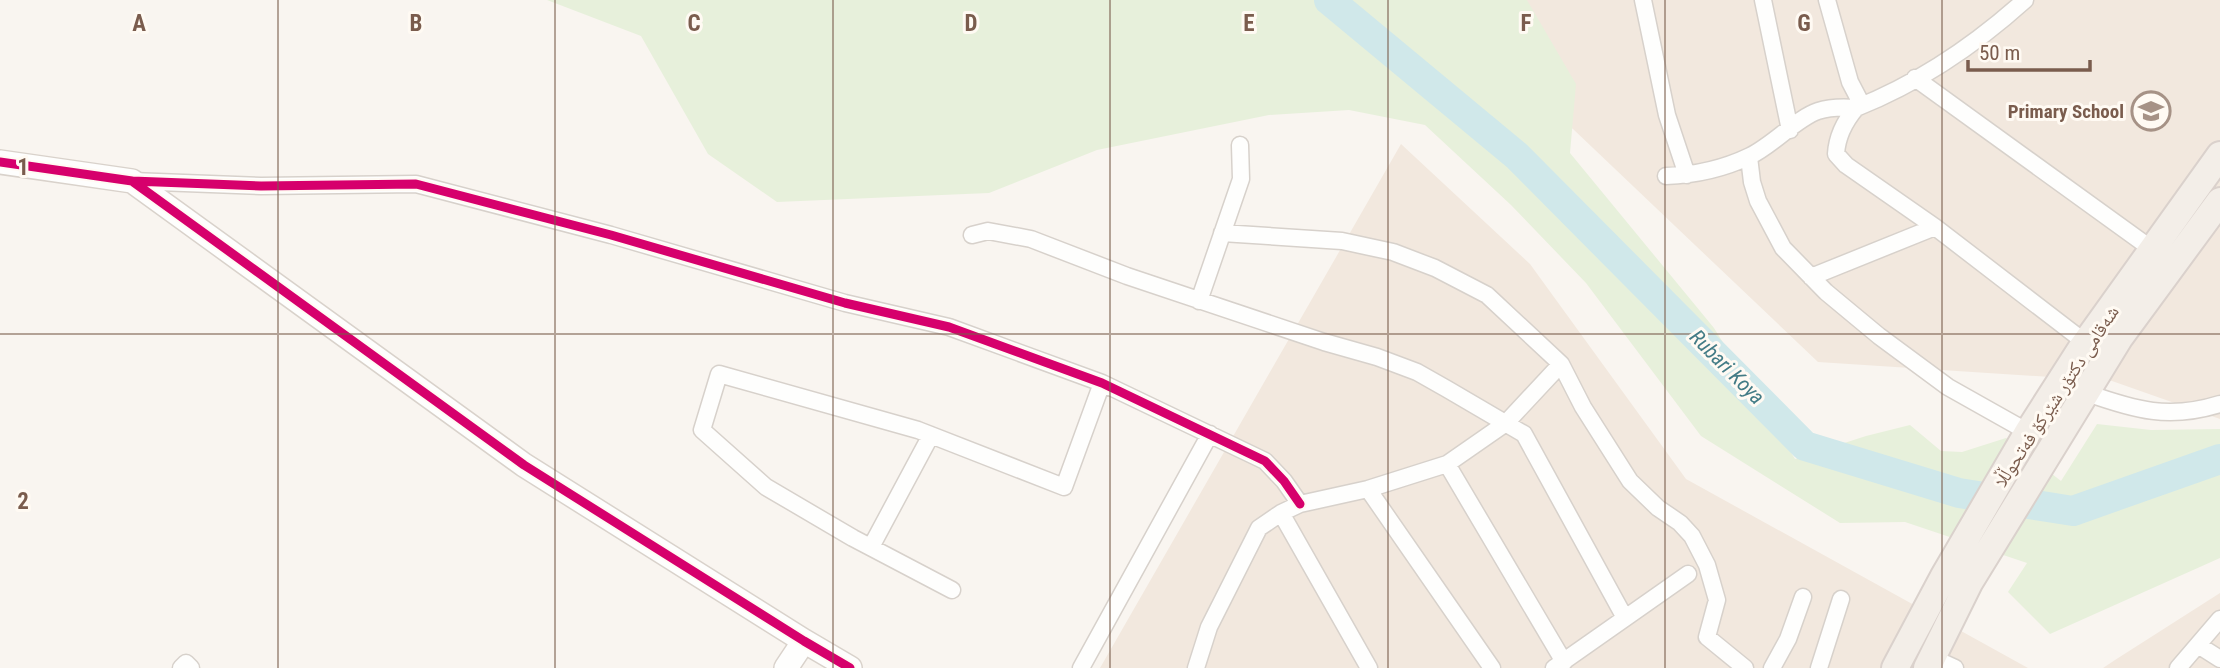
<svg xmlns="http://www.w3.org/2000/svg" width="2220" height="668" font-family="'Roboto Condensed','Noto Naskh Arabic',sans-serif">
<rect width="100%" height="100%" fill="#f9f5f0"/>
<!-- residential -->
<path fill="#f2e8de" d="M1403,0h817v419l-108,-38 -294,-19 -245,-233z
M1401,144l129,120 156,215 342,189h-928z
M2220,593v75h-117l12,-8z"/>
<!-- green -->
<path fill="#e7f0db" d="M547,0h980l49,84 -6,69 144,175 81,131 71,-23 44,-11 31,26 21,1 44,-14 55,43 36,-57 54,6 69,-1v129l-170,76 -42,-42 19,-29 -122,-41 -65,1 -139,-87 -115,-153 -75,-78 -86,-80 -76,-15 -80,5 -172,35 -108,43 -212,9 -69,-48 -67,-118z"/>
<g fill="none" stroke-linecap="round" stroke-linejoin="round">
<!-- river -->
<path stroke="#d0e8ea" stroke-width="30" d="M1329,0l188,156 288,290 154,47 114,18 147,-52"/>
<!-- street casing -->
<g stroke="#d7d1cb" stroke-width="19">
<path id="street" d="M1643,0l24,115 20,60
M1763,0l27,130
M1827,0l23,82 12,23
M2025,0c-50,45 -106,83 -169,108 -11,13 -19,29 -20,46l10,11 89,62 151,116
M1915,78l238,172
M1749,157l3,25 6,19 25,47 43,44 53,44 69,51 80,45
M1666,176c28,-1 59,-8 84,-20 23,-11 47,-38 68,-45 12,-4 25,-4 38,-3
M132,181l129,5 155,-2 195,51 234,68 104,24 153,56 163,78 19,20 16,23
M1222,233l120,8 51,11 42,16 52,27 74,69 22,43 47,74 28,27 22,15 12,13 15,29 10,35 -10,37 38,31
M972,235l16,-4 43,8 96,37 197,66 53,15 40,15 30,17 77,45 101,184
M1811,277l124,-50
M1199,301l42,-122 -1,-34
M2087,393c48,17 82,27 133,11
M1447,464l117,198
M1368,489l124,179
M1281,513l88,155
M871,547l60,-112
M952,590l-99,-52 -87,-51 -64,-57 17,-56 199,56 146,57 38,-104
M2198,645l22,14
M1933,658l22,10
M181,668l5,-5 5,5
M1081,668l129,-234
M1196,668l13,-41 50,-99 22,-15 19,-9 68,-15 79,-25 59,-41 55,-59
M1554,668l134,-94
M1772,668l16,-29 15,-42
M1819,668l22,-69
M2178,668l42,-49"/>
</g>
<!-- secondary casing -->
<g stroke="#d9d2cb" stroke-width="26">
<path id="secondary" d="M0,162l132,19 392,284 280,176 46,27
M786,668l18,-27"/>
</g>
<!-- primary casing -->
<g stroke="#dad1cc" stroke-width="30">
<path id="primary" d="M1895,668l49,-92 84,-144 53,-83 139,-194
M1927,668l42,-85 151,-246 100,-136"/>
</g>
<!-- street -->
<use href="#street" stroke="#fefefd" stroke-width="16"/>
<!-- secondary -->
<use href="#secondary" stroke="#fefefd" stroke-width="23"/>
<!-- primary -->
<use href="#primary" stroke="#f3eee8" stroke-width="26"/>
<!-- cycleway casing -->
<g stroke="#fffaf3" stroke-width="13">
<path id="cycleway" d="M0,162l132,19 392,284 280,176 46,27
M132,181l129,5 155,-2 195,51 234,68 104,24 153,56 163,78 19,20 16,23"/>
</g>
<!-- cycleway -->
<use href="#cycleway" stroke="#d6006c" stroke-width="9"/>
</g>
<!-- grid -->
<path fill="none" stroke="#7a5c4d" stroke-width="2" stroke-opacity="0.55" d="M278,0v668M555,0v668M833,0v668M1110,0v668M1388,0v668M1665,0v668M1942,0v668M0,334h2220"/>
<!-- icons -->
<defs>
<g id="school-ring" transform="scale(2.0125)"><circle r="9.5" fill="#fffaf3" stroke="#a69286" stroke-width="1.5"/><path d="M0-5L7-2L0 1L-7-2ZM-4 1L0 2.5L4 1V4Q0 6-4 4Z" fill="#a69286"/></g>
</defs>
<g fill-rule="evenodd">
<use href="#school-ring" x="2151" y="111"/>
</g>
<g text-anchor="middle" stroke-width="6" stroke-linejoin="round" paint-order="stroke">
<!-- poi labels -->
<g font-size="19" font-weight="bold" fill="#7a5c4d" stroke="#fffaf3" text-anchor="end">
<text x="2124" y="118">Primary School</text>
</g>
<!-- street labels -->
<g font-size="19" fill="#7a5c4d" stroke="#fffaf3">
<text transform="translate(2056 396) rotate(-57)" y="7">شەقامی دکتۆر شێرکۆ فەتحوڵڵا</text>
</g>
<!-- water labels -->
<g font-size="21" font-style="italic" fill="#437c86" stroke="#fffaf3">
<text transform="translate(1727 367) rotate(45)" y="7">Rubari Koya</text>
</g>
</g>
<g font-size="23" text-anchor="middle" font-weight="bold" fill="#7a5c4d" stroke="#fffaf3" stroke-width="6" stroke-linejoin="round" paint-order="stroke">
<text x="139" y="31">A</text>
<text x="416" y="31">B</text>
<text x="694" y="31">C</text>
<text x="971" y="31">D</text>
<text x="1249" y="31">E</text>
<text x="1526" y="31">F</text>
<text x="1804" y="31">G</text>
<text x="23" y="175">1</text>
<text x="23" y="509">2</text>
</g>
<!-- scale -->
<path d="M1968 60v10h122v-10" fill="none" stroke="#7a5c4d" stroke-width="3.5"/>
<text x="1979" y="60" font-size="21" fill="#7a5c4d" stroke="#fffaf3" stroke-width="5" paint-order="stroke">50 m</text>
</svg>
